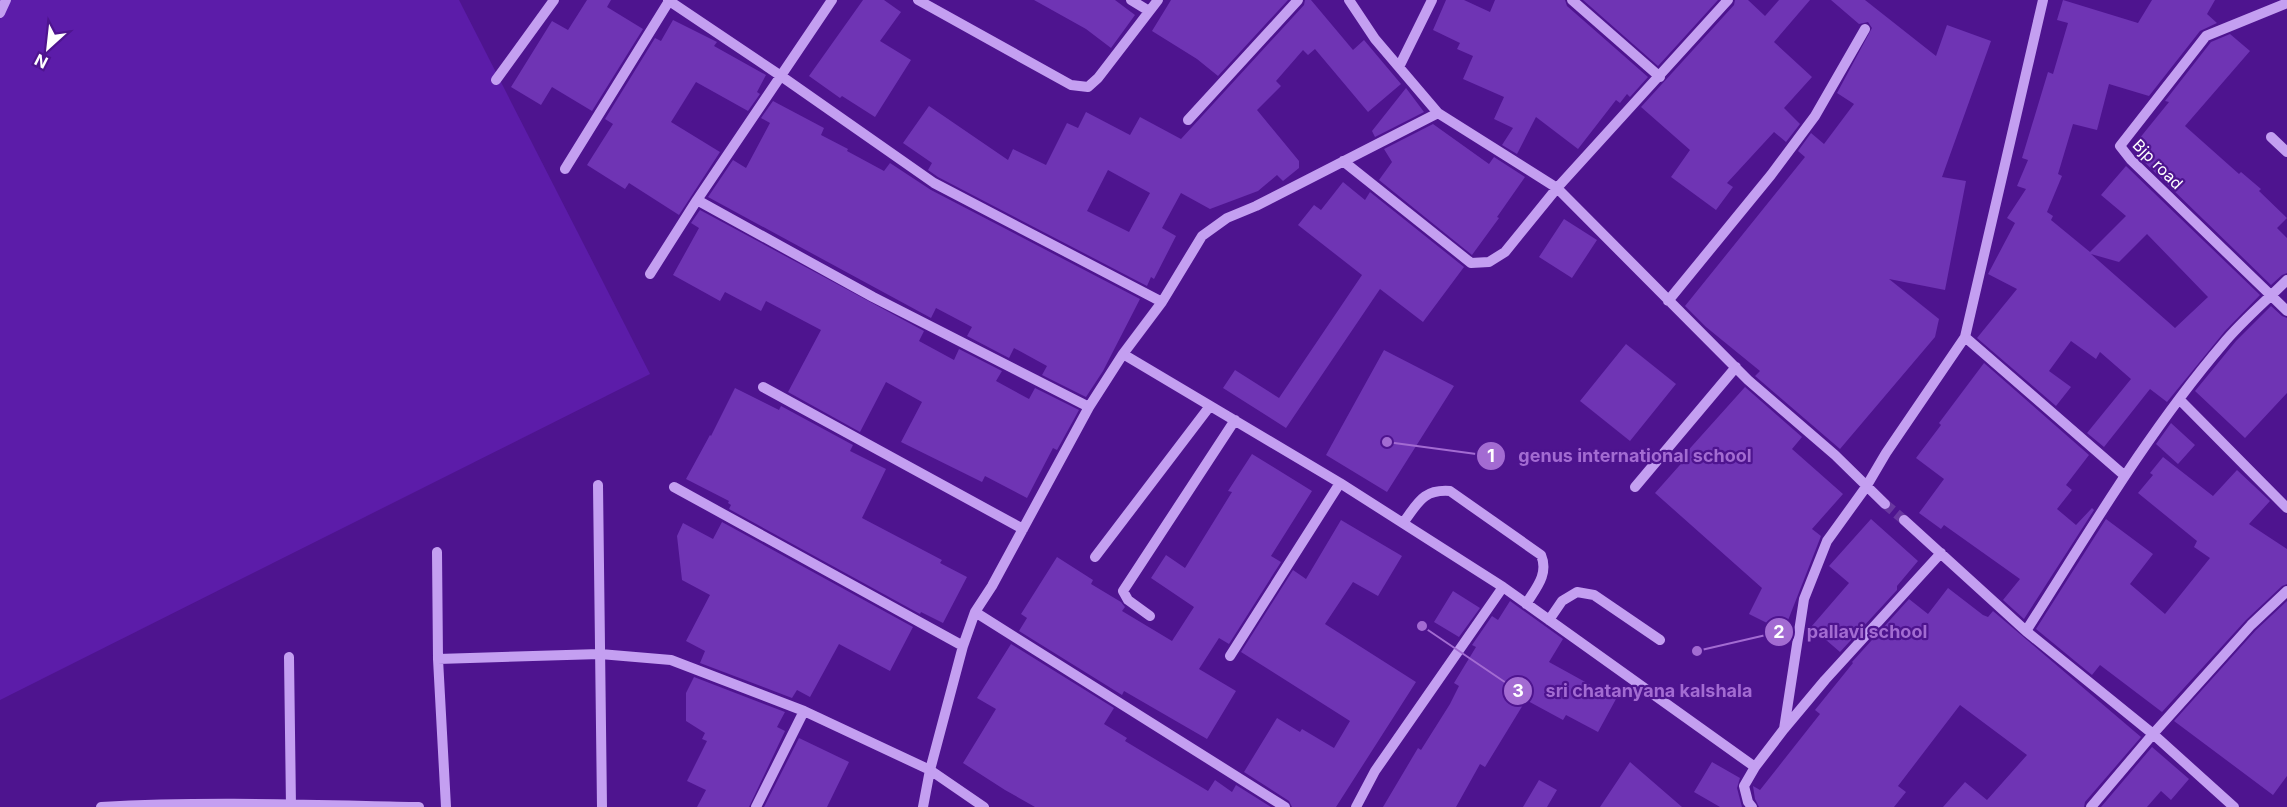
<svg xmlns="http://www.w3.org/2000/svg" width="2287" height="807" font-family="Inter,sans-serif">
<rect width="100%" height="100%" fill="#4e148f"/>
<!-- green -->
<path fill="#5c1ca9" d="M0,0h459l191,374 -650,326z"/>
<!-- building -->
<path fill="#6f34b4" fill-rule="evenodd" d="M587,0h24l-4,7 36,22 -51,82 -40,-24 -11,18 -30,-18 41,-66 16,9z
M863,0h21l17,12 -21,29 31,19 -36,57 -33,-21 -2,2 -31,-22z
M1034,0h81l20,15 -24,33 -25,-19z
M1171,0h117l-70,76 -21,-17 -45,-28z
M1305,0h6l42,50 11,-10 37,44 -33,28 -53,-63 -7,6 -5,-5 -27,31 5,5 -24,24 42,51v7l-16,13 -6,-6 -19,16 -48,18 -29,-16 -19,35 14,8 -22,43 -3,-2 -4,9 -209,-109 -10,-7 4,-7 -29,-20 26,-37 79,54 5,-11 33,16 21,-42 11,5 8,-16 44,23 10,-18 41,22 123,-134zM1108,170l42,23 -21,39 -42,-21z
M1446,0h18l26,12 5,-12h70l2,6 81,71 -18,20 -3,-3 -7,9 -4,-3 -38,49 -42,-32 -19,37 -15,-9 11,-17 -19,-9 10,-22 -41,-18 10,-23 -16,-7 3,-6 -27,-13z
M1583,0h135l-60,66z
M1735,0h13l17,16 14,-16h31l-36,42 38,35 -28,31 16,16 -14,18 -12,-10 -47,51 6,4 -17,23 -45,-33 19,-27 -49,-43 93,-102z
M1831,0h34l71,56 11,-31 44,16 -49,136 24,4 -21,109 -56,-11 50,40 -4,18 -95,112 -85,-73 5,-5 -54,-44 -21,-21 120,-149 -7,-6 13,-18 13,11 30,-40 -17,-11 35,-65 -4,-6 -9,2z
M2063,0l75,23 14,-23h63l-8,14 10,9 -17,8 -51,65 -40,-12 -12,46 -24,-6 -15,50 4,2 -15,36 6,4 -2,4 39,32 36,-36 -25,-21 25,-29 134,129 -35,36 -58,71 -17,-13 -46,58 -17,-14 44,-54 -31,-27 -4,7 -25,-18 -22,30 22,16 -15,19 -79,-68 40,-49 -29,-15 27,-51 -8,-5 19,-29 -9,-3 11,-26 -6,-2 26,-86 5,2 15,-51 -11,-3zM2147,234l61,63 -33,31 -84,-74 28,8z
M673,20l44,22 -3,4 52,29 -9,17 3,2 -12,17 -52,-29 -25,40 49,30 -41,63 -50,-32 -4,6 -38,-24 26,-41 -8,-5 50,-81 6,3z
M2230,34l20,17 -65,75 54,48 2,-2 20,17 -2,2 28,27 -10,10 10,10v35l-5,2 -11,10 -135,-131 9,-10 -6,-5 30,-37 -4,-1 46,-59z
M1406,88l18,24 -49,25 -3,-6z
M773,101l51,27 -3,7 27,14 -1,2 37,20 6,-8 41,27 209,109 -37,72 -17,26 -44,-22 5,-9 -33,-18 -5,10 -42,-22 5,-9 -36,-19 -5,10 -223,-121 25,-37 13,8 24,-45 -9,-5z
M1433,124l56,40 5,-7 31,20 -28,40 2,1 -27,37 -93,-75 13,-18 -8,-13z
M1343,182l22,18 5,-8 94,75 -41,55 -43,-33 -94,139 -63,-40 12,-18 44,28 83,-123 -64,-50 16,-20 7,5z
M700,210l224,121 -5,10 35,19 5,-11 43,22 -6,10 33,18 6,-11 44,22 -22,40 -4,-2 -26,50 -42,-22 -3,6 -81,-40 21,-40 -36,-20 -26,50 -72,-40 33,-62 -55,-29 -5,10 -36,-19 -5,9 -47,-26 26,-47 -8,-5z
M1564,219l33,21 -25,38 -33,-21z
M2271,306l11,10 5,2v75l-42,45 -50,-47 41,-50z
M1626,344l50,40 -46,57 -50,-40z
M1384,350l70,36 -67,106 -61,-37z
M1984,363l105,92 -23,30 6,5 -15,19 19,16 16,-17 2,2 -70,109 -21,-19 17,-21 -76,-54 -3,4 -22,-16 25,-34 -28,-21 25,-33 -2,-2z
M1745,387l57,50 -10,12 51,45 -31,35 9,7 -36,92h-8l-28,-14 13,-26 -107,-95 32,-36 -3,-2z
M735,388l44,22 2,-4 72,39 -3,6 36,18 -24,49 80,42 -2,3 27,14 -24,46 -22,-11 -1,2 -191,-105 2,-4 -3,-2 1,-2 -43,-22 24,-44 1,1z
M2171,423l24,22 -17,19 -22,-20z
M1252,454l60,37 -41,65 10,6 -52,82 -10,-6 -20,31 37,22 -29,48 -83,-48 -2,4 -103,-64 8,-13 -6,-4 36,-57 36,23 -2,4 30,18 4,5 -3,4 50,30 22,-34 -43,-29 15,-23 19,13 47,-76 -4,-1z
M2163,457l50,39 24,-26 33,31 -21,23 38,25v35l-5,2 -36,34 -84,92 -62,-47 -8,10 -56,-46 70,-110 47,35 -23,30 35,30 45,-56 -16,-11 3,-6 -59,-48 15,-18 -3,-2z
M1871,519l47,42 -21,25v4l-57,62 -29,-25 38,-44 -20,-17z
M1341,520l61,36 -24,40 -25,-14 -28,42 91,58 -80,125h-44l-3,-6 -45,-29 33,-54 23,14 2,-3 32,19 16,-27 -109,-69 52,-82 13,9z
M722,522l191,105 -23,44 -51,-27 -29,53 -13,-7 -5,8 -92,-35 5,-12 -19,-10 24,-46 -28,-15 -5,-44 6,-13 30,16z
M1948,588l35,27 5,2 5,-6 148,126 -56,65 -1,5h-141l22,-25 22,18 40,-45 -67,-50 -62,81 8,6 -12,15h-135l-4,-8 -2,-13 7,4 60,-76 -5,-4 38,-47 -1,-1 57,-63 19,15z
M1453,591l27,17 -21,29 -25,-15z
M1510,601l53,38 -14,23 67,37 -18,33 -32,-17 -3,5 -37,-20 -41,67 -5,-3 -24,43h-73l35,-59 3,2 29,-46 9,-18 -5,-3 22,-36 -4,-2 20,-29 6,4z
M2287,601v175l-14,19 -99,-74 82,-91z
M1011,644l103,64 -10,16 23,14 -2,3 83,50 7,-11 17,12 4,-7 35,22h-236l-30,-17 -42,-27 33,-54 -19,-11z
M694,677l91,35 -8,15 8,4 -36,76h-52l9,-17 -19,-9 20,-40 -5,-2 3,-6 -19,-12v-28z
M799,738l50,24 -22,45h-63z
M2152,747l37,32 -18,21 -10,-9 -14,16h-46z
M1630,762l52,45h-82z
M1712,762l28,16 -3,10 5,19h-22l-26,-15z
M1539,780l18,10 -10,17h-24z"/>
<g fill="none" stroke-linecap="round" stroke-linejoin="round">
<!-- minor-tunnel -->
<path stroke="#6937a0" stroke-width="10" stroke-dasharray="10 5" stroke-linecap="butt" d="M1885,504l19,16"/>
<!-- minor -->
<path stroke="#c49ff1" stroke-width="10" d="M668,0l113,76 153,107 228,119
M918,0l153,85 17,2 10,-9 60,-78
M1131,0l18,11
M1349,0l26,39 63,74 119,75 191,192 87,75 50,49
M1572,0l88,77
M2287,3l-81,33 -86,110 11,14 156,151
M0,13l6,-13
M1399,67l33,-67
M496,80l58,-80
M1438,113l-182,93 -29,12 -25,18 -40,66 -39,52 217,129 163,104 252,180
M1188,120l110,-120
M2271,137l16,15
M1343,161l128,102 18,-1 16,-10 52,-64 171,-188
M565,169l104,-168
M697,200l176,97 216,110
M650,274l47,-74 135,-200
M1668,301l103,-126 44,-59 50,-87
M1965,337l160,139
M763,387l260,142
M2179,399l108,109
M598,485l4,322
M674,487l289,159
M1635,487l101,-120
M1904,520l122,111 127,103 81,73
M1403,523c15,-20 20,-34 47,-32l91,64c8,19 -5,33 -15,49
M437,552l1,107 8,148
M1095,557l115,-151
M975,612l310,195
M1150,616l-22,-16 -5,-9 112,-171
M1549,620l13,-19 15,-9 17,3 66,45
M2026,631c62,-97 121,-198 197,-287 19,-23 43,-43 64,-64
M1230,656l110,-173
M289,657l2,150
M438,659l162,-5 71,6 133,51
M1784,729l41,-49 116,-127
M101,807c106,-6 212,-2 318,0
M756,807l48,-96 126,59 54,37
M923,807l7,-37 33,-124 12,-34 17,-26 97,-179 34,-53
M1356,807l19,-36 128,-184
M1752,807l-4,-5 -4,-16 11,-19 29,-38 20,-130 23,-58 39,-54 20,-34 79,-116 78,-337
M2091,807l62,-73 98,-109 36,-34"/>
</g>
<g text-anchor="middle" stroke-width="4.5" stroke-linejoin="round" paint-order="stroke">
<!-- street labels -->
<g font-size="16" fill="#fff" stroke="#4e148f">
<text transform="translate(2158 164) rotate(45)" y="6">Bjp road</text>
</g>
</g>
<!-- callouts -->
<path fill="none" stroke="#a36bd2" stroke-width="2" d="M1387 442L1491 456M1697 651L1779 632M1422 626L1518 691"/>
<g fill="#a36bd2" stroke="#4e148f" stroke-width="2">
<circle cx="1387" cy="442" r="6"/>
<circle cx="1697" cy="651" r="6"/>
<circle cx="1422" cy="626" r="6"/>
<circle cx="1491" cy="456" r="15"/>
<circle cx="1779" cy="632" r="15"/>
<circle cx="1518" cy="691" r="15"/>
</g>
<g font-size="18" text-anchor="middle" font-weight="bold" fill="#fff">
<text x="1491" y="462">1</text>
<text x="1779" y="638">2</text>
<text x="1518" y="697">3</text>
</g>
<g font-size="18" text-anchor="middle" font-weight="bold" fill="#a36bd2" stroke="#4e148f" stroke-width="4.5" stroke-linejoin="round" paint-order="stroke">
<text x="1635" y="462">genus international school</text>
<text x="1867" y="638">pallavi school</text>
<text x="1649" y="697">sri chatanyana kalshala</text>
</g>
<!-- north arrow -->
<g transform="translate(48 48) rotate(207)" stroke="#4e148f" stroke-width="4.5" paint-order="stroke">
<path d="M0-4.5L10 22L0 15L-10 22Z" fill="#ffffff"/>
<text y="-9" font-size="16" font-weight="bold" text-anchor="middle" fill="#ffffff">N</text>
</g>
</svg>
